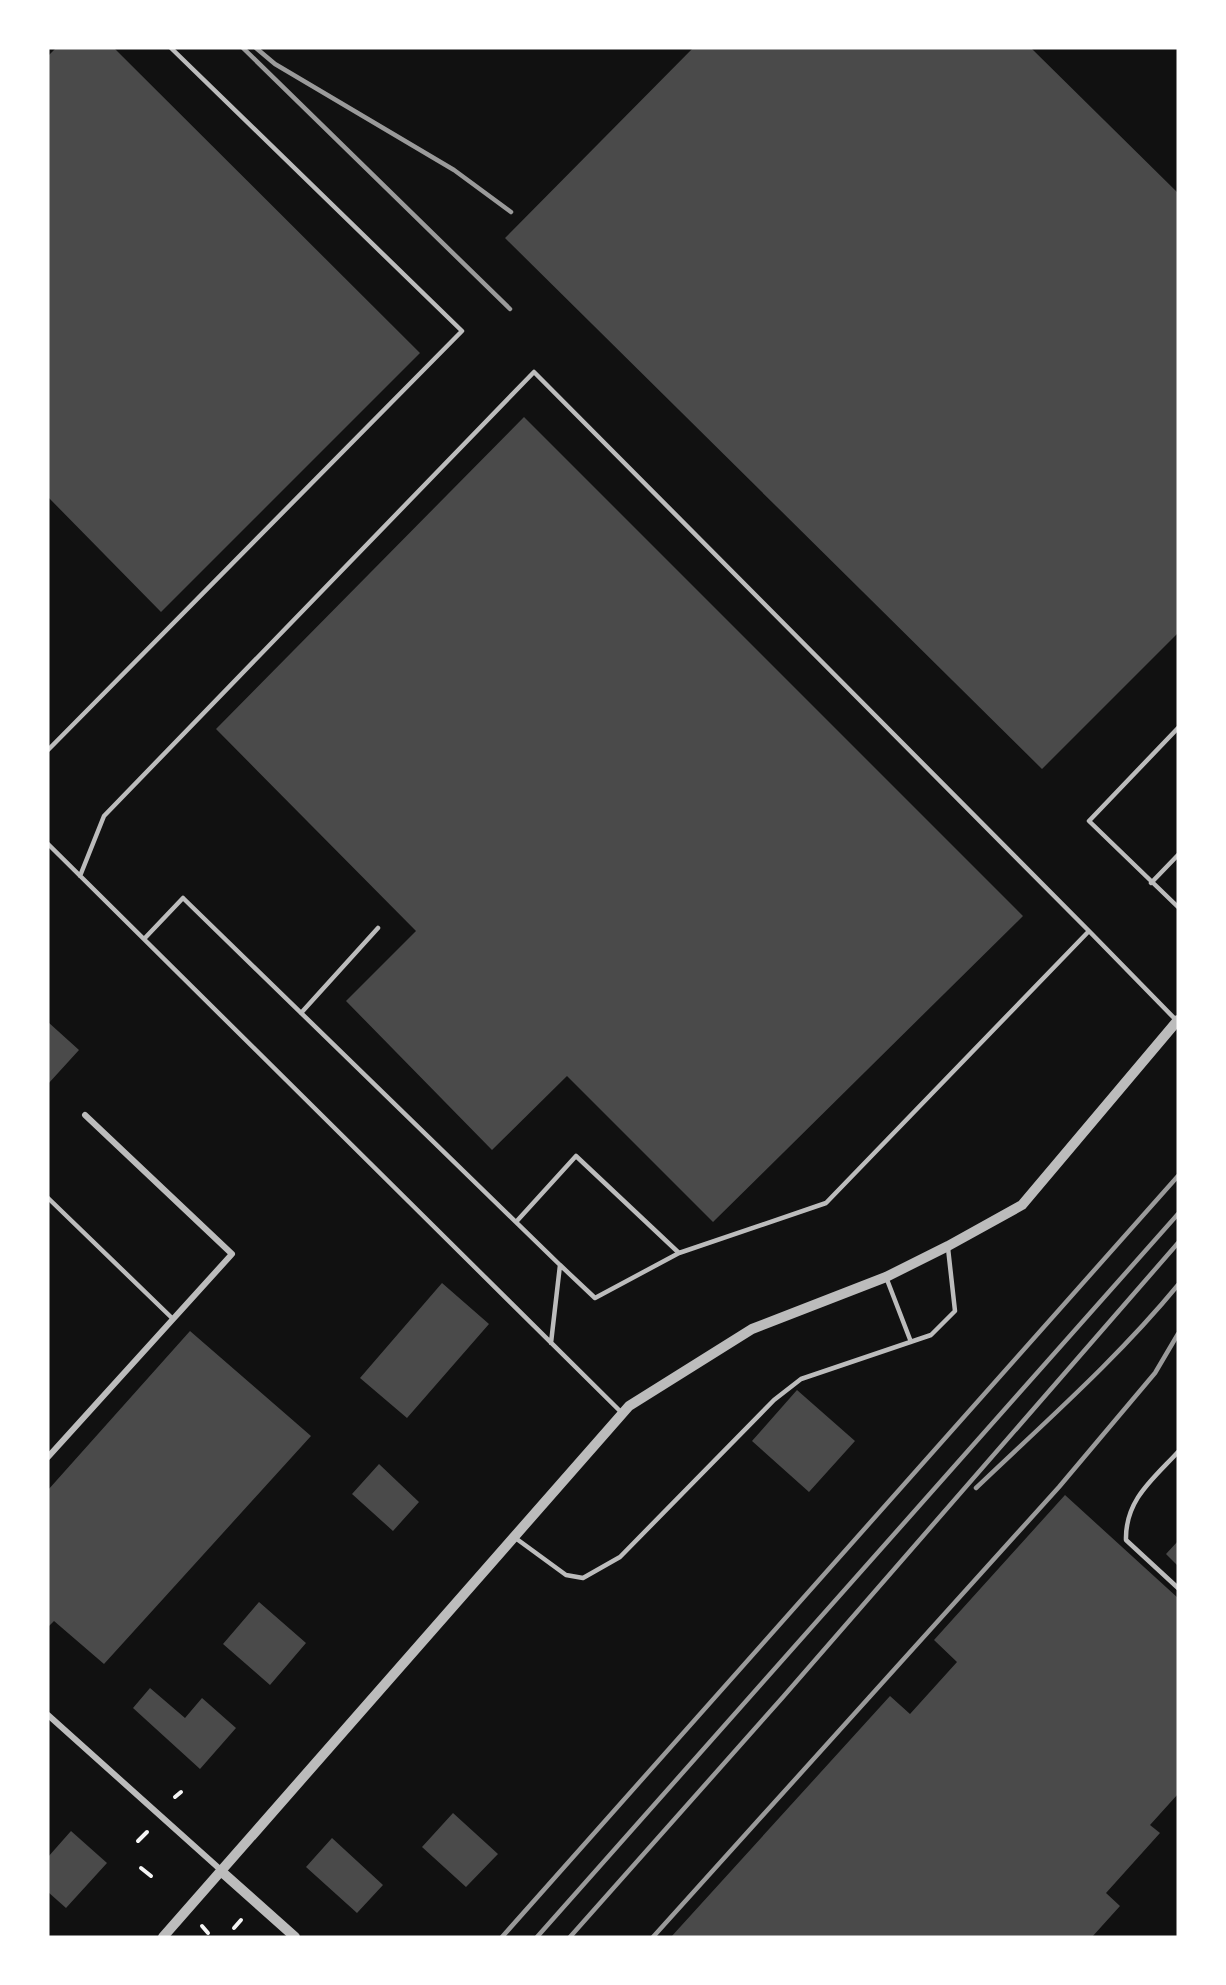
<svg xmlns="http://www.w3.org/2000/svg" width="1226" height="1985" font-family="Mulish,sans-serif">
<rect width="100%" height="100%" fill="#111"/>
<!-- building -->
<path fill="#4a4a4a" d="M56,48h58l306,305 -259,259 -113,-115v-441z
M693,48h338l147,145v440l-136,136 -537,-531z
M524,417l499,499 -310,306 -146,-146 -75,74 -146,-149 70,-70 -200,-202z
M48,1022l31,28 -31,34z
M442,1283l47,41 -82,94 -47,-40z
M190,1331l121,105 -207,228 -50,-43 -6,6v-137z
M797,1390l58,51 -46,51 -57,-51z
M379,1464l40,38 -26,29 -41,-37z
M1065,1495l113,103v196l-28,31 10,8 -54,60 14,13 -28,31h-421l219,-241 20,18 47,-52 -23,-22z
M1178,1541v25l-12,-12z
M259,1602l47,41 -36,42 -47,-41z
M150,1688l35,30 17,-20 34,30 -36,41 -67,-61z
M453,1813l45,41 -32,33 -44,-40z
M71,1831l36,32 -41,45 -18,-16v-35z
M332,1838l51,47 -26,28 -51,-46z"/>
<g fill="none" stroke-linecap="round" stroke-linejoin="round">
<!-- path -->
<path stroke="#f5f5f5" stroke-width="4" d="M175,1797l6,-5
M138,1841l9,-9
M141,1868l10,8
M202,1926l6,7
M234,1928l7,-8"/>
<!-- service -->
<path stroke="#bcbcbc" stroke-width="4.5" d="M1178,728l-89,93 89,86
M48,750l414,-419 -291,-283
M48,844l573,568
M80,876l24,-60 430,-444 555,559
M1151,883l27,-28
M144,939l39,-41 377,367 -9,78
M301,1013l77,-85
M48,1198l125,121
M516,1222l60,-66 103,97 -84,45 -35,-33
M679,1253l147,-50 263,-272 87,89
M886,1277l25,65
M1178,1452c-25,27 -53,48 -52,88l52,48
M514,1537l52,38 17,3 37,-21 154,-157 27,-21 130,-44 24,-24 -7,-63"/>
<!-- minor -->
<path stroke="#bcbcbc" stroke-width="6" d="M48,1457l184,-203 -147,-139
M48,1715l174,156"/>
<!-- tertiary -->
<path stroke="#bcbcbc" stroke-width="10" d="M222,1872l73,65
M163,1937l466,-531 123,-77 134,-52 62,-31 74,-41 156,-185"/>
<!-- rail -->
<path stroke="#9a9a9a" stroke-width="4.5" d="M243,48l267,261
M256,48l19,16 179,106 57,42
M976,1488c69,-66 141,-129 202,-203
M502,1937l676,-761
M537,1937l641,-723
M570,1937l213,-240 395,-454
M653,1937l406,-450 96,-114 23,-39"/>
</g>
<!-- border -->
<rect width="1226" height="1985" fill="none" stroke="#ffffff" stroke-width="99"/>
</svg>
